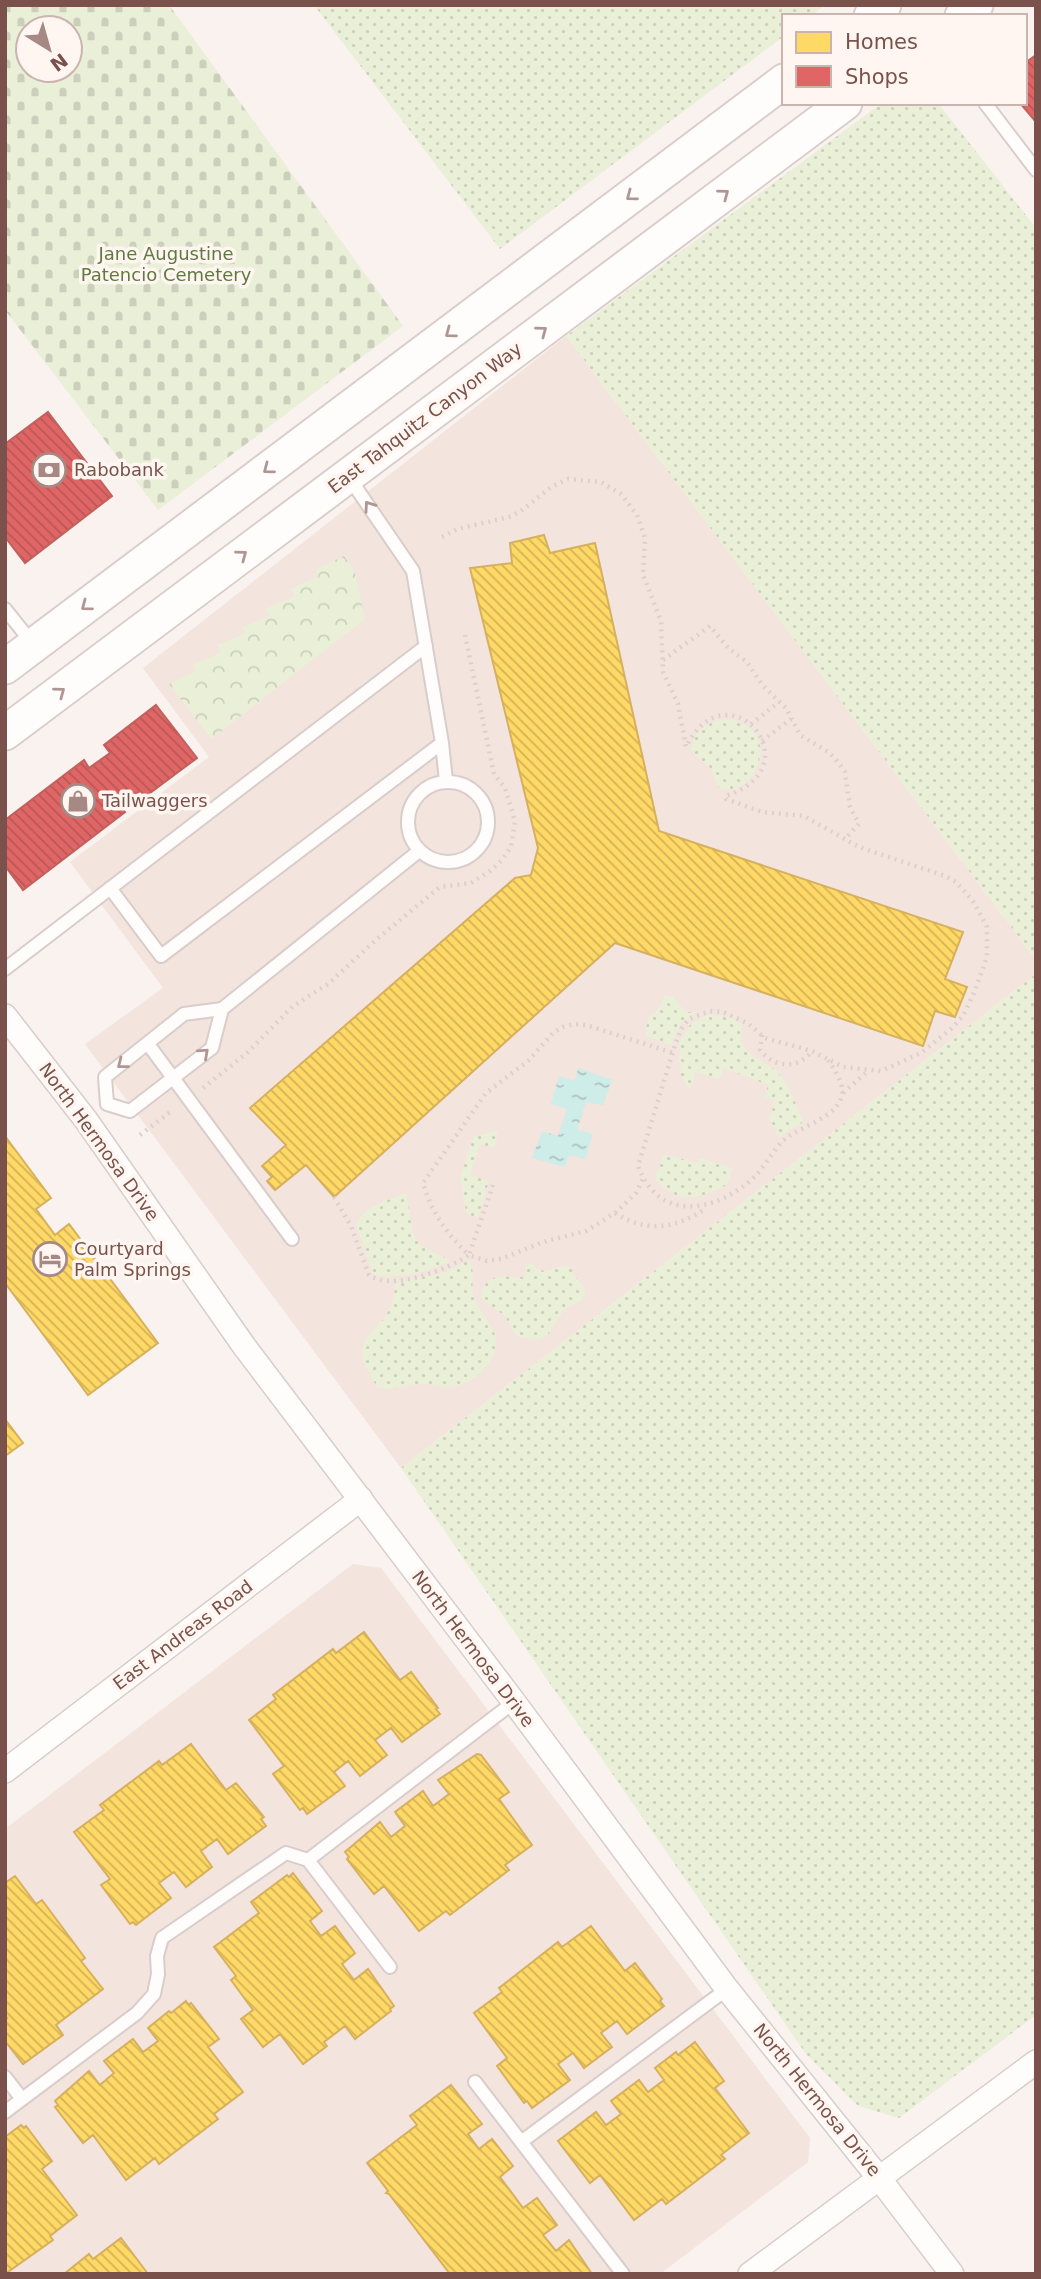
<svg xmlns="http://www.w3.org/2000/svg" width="1041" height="2279" font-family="'DejaVu Sans',sans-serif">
<defs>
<pattern id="grass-dots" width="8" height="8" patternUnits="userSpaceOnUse" patternTransform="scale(1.75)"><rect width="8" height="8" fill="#eaefd8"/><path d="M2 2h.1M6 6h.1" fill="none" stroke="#cccfbb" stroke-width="1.8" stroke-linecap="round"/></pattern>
<pattern id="cemetery-stones" width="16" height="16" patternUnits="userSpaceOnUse" patternTransform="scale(1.75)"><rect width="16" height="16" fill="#eaefd8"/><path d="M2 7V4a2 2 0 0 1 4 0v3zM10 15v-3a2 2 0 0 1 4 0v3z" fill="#cccfbb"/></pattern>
<pattern id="park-crowns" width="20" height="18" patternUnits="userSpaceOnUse" patternTransform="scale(1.75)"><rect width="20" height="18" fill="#eaefd8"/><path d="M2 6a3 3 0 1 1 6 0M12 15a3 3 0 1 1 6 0" fill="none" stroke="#cccfbb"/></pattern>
<pattern id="water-ripples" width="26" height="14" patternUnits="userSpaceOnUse" patternTransform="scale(1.75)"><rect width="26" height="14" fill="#ceece8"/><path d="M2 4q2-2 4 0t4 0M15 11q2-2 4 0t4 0" fill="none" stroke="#acc2be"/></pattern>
<pattern id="homes-back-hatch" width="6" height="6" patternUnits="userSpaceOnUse" patternTransform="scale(1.75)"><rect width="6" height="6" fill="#ffd966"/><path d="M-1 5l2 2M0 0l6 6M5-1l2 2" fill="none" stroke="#d3b256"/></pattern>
<pattern id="shops-back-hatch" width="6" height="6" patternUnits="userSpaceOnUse" patternTransform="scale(1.75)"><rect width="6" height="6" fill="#e06666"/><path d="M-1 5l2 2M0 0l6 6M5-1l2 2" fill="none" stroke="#bb5656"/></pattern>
</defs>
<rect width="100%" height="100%" fill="#f9f2ee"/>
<!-- residential -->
<path fill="#f3e4dd" d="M566,336l470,624v14l-635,494 -316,-424 78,-56 -93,-126 139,-105 -66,-89z
M353,1564l28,4 429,570 -2,24 -148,112h-655v-445z"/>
<!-- grass -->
<path fill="url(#grass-dots)" d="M314,5h511l-14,11h-27v20l-284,213z
M882,103h56l98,125v732l-470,-624z
M724,719c68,7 26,89 -7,67 -6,-30 -18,-20 -26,-38 4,-18 15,-25 33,-29z
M1036,974v1041l-137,103 -41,-12 -52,-52 -405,-586z
M664,995l9,2 13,15h11l-15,10 -11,23 -26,-9 3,-18 11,-9z
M710,1015l22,3 10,6c-7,34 22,33 36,49 13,14 18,32 25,49l-14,8 -9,8 -11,-19 5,-15 -1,-5 -8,-2 3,-12 -44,-17 -5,11 -23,-7 -6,17c-6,-7 -12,-14 -9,-24l-3,-4 3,-12 -3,-3c8,-17 13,-27 32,-31z
M499,1130l-5,18 -14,-4 -10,31 19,6 -11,36 -11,-2 -7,-37 13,-41z
M664,1154l33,9 3,-5 33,10 -6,17c-27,14 -51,21 -72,-7z
M406,1193l7,41 7,11 31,16c-25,11 -50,19 -77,14l-18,-49c4,-19 34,-26 50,-33z
M469,1260c7,11 1,25 5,37 5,17 24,29 22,48 -2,23 -28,42 -50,42 -9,-1 -18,-4 -27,-3 -16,1 -26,8 -42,3 -4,-8 -10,-16 -13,-24 -8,-23 12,-32 22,-48 6,-9 9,-20 9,-32l50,-11z
M533,1263l3,6 9,2 21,-6 6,4c2,11 12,13 14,24l-5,8 -17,8 -16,26 -9,5 -19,-3 -5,-3 -10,-18 -21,-15 -3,-5c5,-26 25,-18 44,-19l1,-13z"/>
<!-- cemetery -->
<path fill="url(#cemetery-stones)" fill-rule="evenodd" d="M5,5h164l234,321 -245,184 -153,-200zM28,28h42v42h-42z"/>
<!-- park -->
<path fill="url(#park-crowns)" d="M344,556l11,17 10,46 -154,120 -42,-55 27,-13 -3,-6 28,-13 -4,-7 29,-12 -4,-6 28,-11 -5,-7 30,-13 -5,-7 29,-13 -4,-6z"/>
<!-- water -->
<path fill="url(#water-ripples)" d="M578,1068l34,12 -9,25 -17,-3 -9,28 16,4 -8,25 -16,-4 -4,12 -33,-9 10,-27 16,5 9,-27 -16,-5 8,-28 16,5z"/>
<!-- homes -->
<path fill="url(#homes-back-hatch)" stroke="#d7b05e" stroke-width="2" d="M544,535l6,18 45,-10 64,288 304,101 -18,47 22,8 -12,30 -20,-6 -12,35 -308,-103 -281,254 -28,-32 -31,25 -8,-9 5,-4 -10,-11 24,-21 -36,-37 265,-230 16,-3 7,-27 -68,-280 42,-5 -2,-20z
M5,1136l46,62 -15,11 19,26 14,-11 89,119 -70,52 -83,-112z
M5,1419l18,24 -18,13z
M364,1632l36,48 11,-8 27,36 -2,1 4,5 -38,28 -11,-14 -16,12 12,15 -27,21 -12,-15 -14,11 11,14 -38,28 -4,-6 -3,2 -27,-36 11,-8 -35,-46 27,-21 -3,-4 60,-46 3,4z
M191,1744l35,46 10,-7 28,34 -3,2 5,7 -38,28 -11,-15 -16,12 11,16 -26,20 -12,-15 -15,11 12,15 -35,27 -3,-3 -3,2 -29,-39 9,-6 -36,-47 30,-22 -4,-5 59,-44 3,4z
M477,1754l4,1 28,37 -10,7 33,46 -27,20 4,5 -59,45 -4,-4 -27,20 -35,-45 -10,8 -27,-35 2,-2 -4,-5 35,-30 11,15 14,-11 -10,-14 28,-21 10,15 16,-12 -11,-14z
M293,1873l29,38 -12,10 11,15 14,-10 20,27 -13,11 12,16 14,-11 26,37 -4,3 1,2 -36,28 -10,-13 -21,16 3,4 -24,18 -23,-30 -17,13 -22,-28 12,-9 -22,-30 5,-4 -22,-29 45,-34 -8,-11 36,-27 2,2z
M15,1876l21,28 6,-4 43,58 -4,3 22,28 -47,36 7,10 -40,29 -18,-23v-22l2,-1 -2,-3v-132z
M591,1926l34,45 10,-8 27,36 -2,2 4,5 -37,28 -10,-13 -16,12 11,14 -28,21 -11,-15 -15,11 12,16 -38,28 -5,-7 -3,2 -27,-37 10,-8 -33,-45 28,-21 -3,-4 59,-46 4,5z
M186,2001l3,4 2,-2 28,36 -11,8 35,45 -29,22 4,5 -59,45 -4,-6 -29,22 -33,-45 -10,8 -28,-36 3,-2 -3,-4 34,-30 11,14 14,-12 -10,-12 29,-22 10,13 15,-11 -10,-13 21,-17 2,2z
M695,2042l29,39 -9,7 34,45 -28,22 4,4 -59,45 -4,-5 -28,21 -34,-45 -10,8 -32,-42 38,-29 10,13 15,-11 -10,-13 28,-21 9,12 16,-12 -9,-12 21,-16 2,3z
M451,2085l31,39 -14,10 11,15 13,-10 21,27 -13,11 23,31 14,-10 20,27 -14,10 13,16 13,-11 23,34h-142l-61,-80 -3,-1 2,-2 -21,-28 50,-38 -7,-9z
M21,2125l3,3 2,-2 26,35 -10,8 35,46 -27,21 3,4 -48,34v-137z
M121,2238l27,36h-84l25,-20 4,5z"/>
<!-- shops -->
<path fill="url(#shops-back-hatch)" stroke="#c1605e" stroke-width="2" d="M1036,55v67l-16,-19h5v-40z
M48,412l64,84 -87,67 -20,-26v-93z
M156,705l41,53 -51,38 -6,-5 -20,15 5,6 -102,78 -18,-24v-46l79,-60 5,8 21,-15 -6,-8z"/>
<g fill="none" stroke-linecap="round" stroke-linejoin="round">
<!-- service casing -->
<g stroke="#d8cdca" stroke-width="16">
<path id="service" d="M985,103l51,67
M348,476l65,95 29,172 4,38
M5,609l28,35
M408 822a40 40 0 1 1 80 0a40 40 0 1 1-80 0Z
M110,888l51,68 281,-213
M5,969l421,-323
M148,1044l144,195
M107,1104l-2,-27 79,-63 38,-5 197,-158
M107,1104l23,7 82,-63 10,-39
M308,1860l82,107
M5,2077l17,22
M475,2082l148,192
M5,2112l132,-99 17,-19 4,-20 -1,-18 5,-18 124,-85 22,7 206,-158
M521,2142l206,-153"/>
</g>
<!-- minor casing -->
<g stroke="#d8cdca" stroke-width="26">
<path id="minor" d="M5,1016l81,104 158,226 270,356 213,287 152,189 73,96
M5,1771l356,-272
M750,2274l286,-212"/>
</g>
<!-- secondary casing -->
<g stroke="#dacecb" stroke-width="37">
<path id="secondary" d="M871,16l13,-11
M962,16l14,-11
M5,667l779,-586
M5,733l840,-630"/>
</g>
<!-- path -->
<path stroke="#dcd1cf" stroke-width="4.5" stroke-dasharray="2 5" stroke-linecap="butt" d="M442,537l15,-8 52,-12 12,-6 30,-24 17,-8 33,3 20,12 16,21 8,23 -2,37 18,46 2,51 15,32 8,43c41,-84 131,21 39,49l1,3 36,13 42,4 55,31 86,29 11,6 17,19 14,26v30l-13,36 -11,23 -11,12 -31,25 -40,18 -38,-4 -31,-16 -47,-13 -16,-14 -26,-12 -13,-1 -21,8 -8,10 -5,13 -38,124c21,56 75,47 113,14 15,-13 22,-33 38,-44 15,-10 51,-21 53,-42 2,-11 -8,-25 -14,-34
M663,660l47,-34 18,22 19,14 16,24 23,22 14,27 30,18 8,9 7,10 5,35 9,17 -14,15
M751,724l28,-22
M762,741l29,-22
M762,1035l-2,15c14,18 38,20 52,1
M203,1088l44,-35 46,-47 35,-22 49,-45 63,-52 31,-4 19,-12 11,-10 10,-14 4,-26 -10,-33 -11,-14 -30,-144
M843,1093l25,-22
M140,1135l33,-25
M493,1185l-24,70 18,6 14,-2 42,-17 43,-11 29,-18 21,-20 7,-14
M334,1197l17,29 18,49c23,17 79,-6 100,-20 -22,-20 -38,-44 -46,-72l63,-90 42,-32 26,-29 9,-5 12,-3 11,1 87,28
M615,1213c32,20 59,16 90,-4"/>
<!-- service -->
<use href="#service" stroke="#fefdfc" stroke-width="12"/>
<!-- minor -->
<use href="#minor" stroke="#fefdfc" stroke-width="23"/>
<!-- secondary -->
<use href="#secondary" stroke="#fefdfc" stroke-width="33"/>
</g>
<!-- one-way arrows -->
<defs><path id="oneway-chevron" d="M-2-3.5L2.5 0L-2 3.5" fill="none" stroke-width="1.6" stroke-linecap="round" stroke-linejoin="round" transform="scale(1.75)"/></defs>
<g stroke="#af9692">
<use href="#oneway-chevron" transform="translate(724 194) rotate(-37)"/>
<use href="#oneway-chevron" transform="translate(631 196) rotate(143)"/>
<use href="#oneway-chevron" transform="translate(542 331) rotate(-37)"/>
<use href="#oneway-chevron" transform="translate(450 333) rotate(143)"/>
<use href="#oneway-chevron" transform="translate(268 469) rotate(143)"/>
<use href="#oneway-chevron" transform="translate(369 506) rotate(-125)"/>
<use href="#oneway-chevron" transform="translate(242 555) rotate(-37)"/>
<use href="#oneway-chevron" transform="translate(86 606) rotate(143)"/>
<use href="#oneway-chevron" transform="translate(60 692) rotate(-37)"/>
<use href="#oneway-chevron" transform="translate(204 1053) rotate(-42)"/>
<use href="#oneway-chevron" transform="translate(122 1064) rotate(142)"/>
</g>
<!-- icons -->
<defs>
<g id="bank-ring" transform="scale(1.75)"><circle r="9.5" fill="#fff6f1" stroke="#a68984" stroke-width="1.5"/><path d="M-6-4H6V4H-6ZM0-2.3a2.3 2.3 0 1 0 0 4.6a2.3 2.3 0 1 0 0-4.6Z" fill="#a68984"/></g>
<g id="shop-ring" transform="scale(1.75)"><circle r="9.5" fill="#fff6f1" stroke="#a68984" stroke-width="1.5"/><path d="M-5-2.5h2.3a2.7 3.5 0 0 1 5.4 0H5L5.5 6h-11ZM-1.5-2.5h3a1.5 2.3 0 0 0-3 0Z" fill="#a68984"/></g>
<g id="hotel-ring" transform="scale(1.75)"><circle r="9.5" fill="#fff6f1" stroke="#a68984" stroke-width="1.5"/><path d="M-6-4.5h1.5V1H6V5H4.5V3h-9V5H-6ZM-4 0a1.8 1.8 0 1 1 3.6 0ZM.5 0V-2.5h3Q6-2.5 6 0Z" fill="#a68984"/></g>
</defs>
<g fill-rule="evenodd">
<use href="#bank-ring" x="49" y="470"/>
<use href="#shop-ring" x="78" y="801"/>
<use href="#hotel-ring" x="50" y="1259"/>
</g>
<g text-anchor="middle" stroke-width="7" stroke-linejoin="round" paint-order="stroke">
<!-- park labels -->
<g font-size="18" fill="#5e7a3f" stroke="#fff6f1">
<text x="166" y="260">Jane Augustine<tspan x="166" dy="21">Patencio Cemetery</tspan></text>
</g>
<!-- street labels -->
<g font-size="18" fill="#7a514b" stroke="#fff6f1">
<text transform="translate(425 418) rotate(-37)" y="6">East Tahquitz Canyon Way</text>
<text transform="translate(99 1142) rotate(54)" y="6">North Hermosa Drive</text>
<text transform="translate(183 1635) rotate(-37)" y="6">East Andreas Road</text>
<text transform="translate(473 1649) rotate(53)" y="6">North Hermosa Drive</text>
<text transform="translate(817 2100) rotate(51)" y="6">North Hermosa Drive</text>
</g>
<!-- poi labels -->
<g font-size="18" fill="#7a514b" stroke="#fff6f1" text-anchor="start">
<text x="74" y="476">Rabobank</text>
<text x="102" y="807">Tailwaggers</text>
<text x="74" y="1255">Courtyard<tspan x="74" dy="21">Palm Springs</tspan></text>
</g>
</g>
<!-- border -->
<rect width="1041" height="2279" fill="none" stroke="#7a514b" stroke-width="14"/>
<!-- legend -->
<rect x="782" y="14" width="245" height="91" fill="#fff6f1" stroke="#cab4af" stroke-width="2"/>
<rect x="796" y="32" width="35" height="21" fill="#ffd966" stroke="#cab4af" stroke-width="2"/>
<text x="845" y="49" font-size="21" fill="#7a514b">Homes</text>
<rect x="796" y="66" width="35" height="21" fill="#e06666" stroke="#cab4af" stroke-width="2"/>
<text x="845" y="84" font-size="21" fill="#7a514b">Shops</text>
<!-- north arrow -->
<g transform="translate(49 49) rotate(143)"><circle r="33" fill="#fff6f1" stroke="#cab4af" stroke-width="2"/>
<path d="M0-5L12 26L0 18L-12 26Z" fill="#a68984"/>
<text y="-10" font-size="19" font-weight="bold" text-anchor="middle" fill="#7a514b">N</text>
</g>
</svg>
